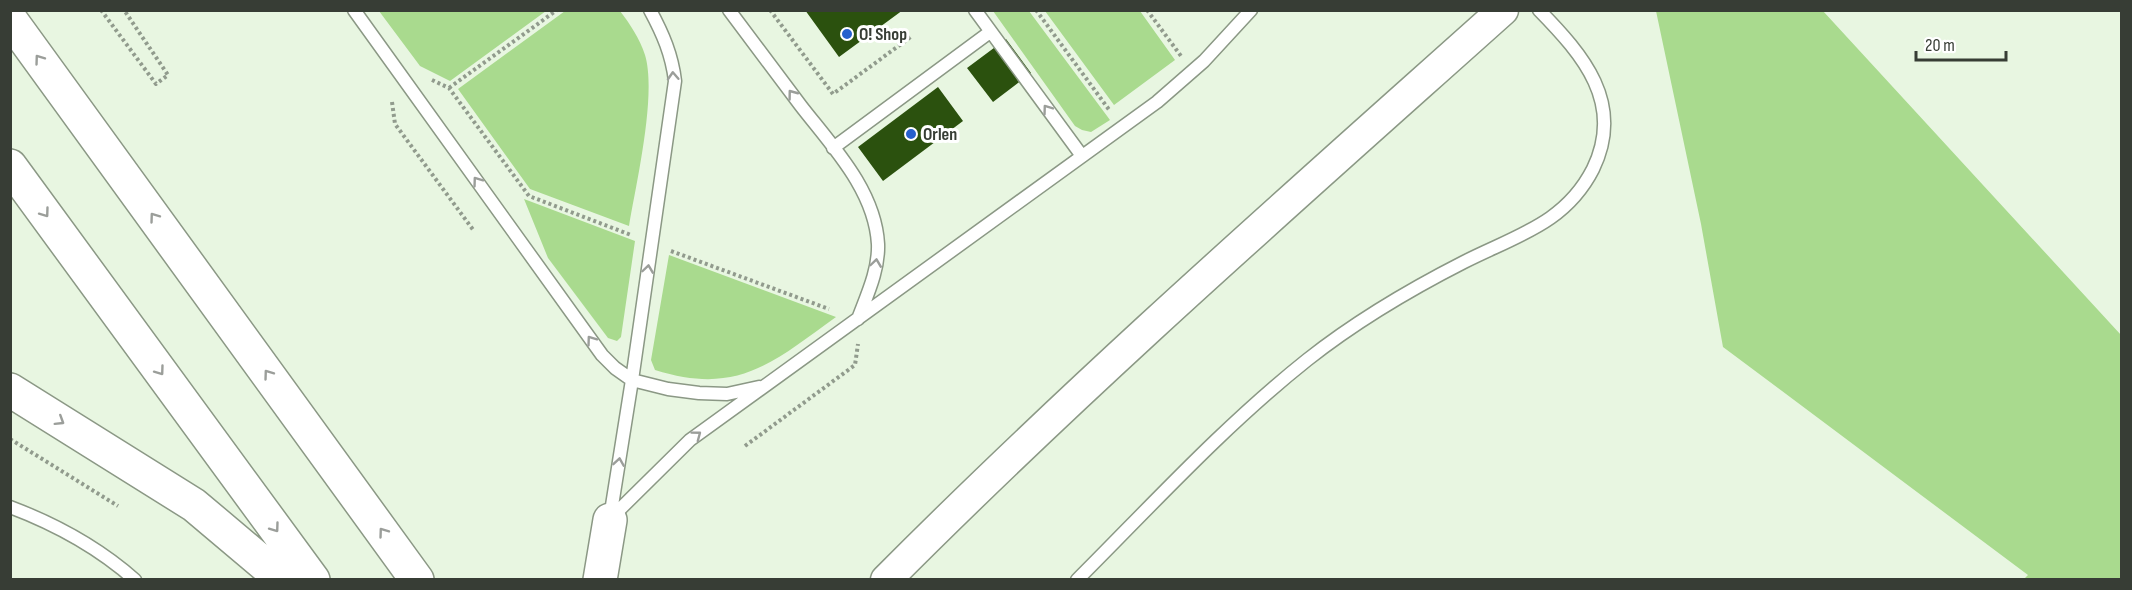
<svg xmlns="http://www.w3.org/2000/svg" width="2132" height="590" font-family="'Sofia Sans Condensed',sans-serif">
<rect width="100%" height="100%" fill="#e8f6e1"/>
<!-- green -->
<path fill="#a9da8e" d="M379,11h167l-96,70 -30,-15z
M565,11h55c10,13 20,28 25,44 12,40 -9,129 -16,171l-99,-37 -72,-100z
M993,11h36l81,109 -19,12 -9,-2 -7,-4z
M1045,11h95l35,49 -61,45z
M1656,11h167l298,324v244h-97l4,-4 -305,-228 -22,-123z
M524,199l111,42 -14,96 -4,4 -9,-3 -60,-80z
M669,255l167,62c-64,46 -98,79 -181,53l-4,-10z"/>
<!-- building -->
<path fill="#2b510e" d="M805,10h98l-64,47z
M1006,39l25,34 -38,29 -26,-34z
M938,87l25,34 -80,60 -25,-34z"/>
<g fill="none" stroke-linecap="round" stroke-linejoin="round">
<!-- service casing -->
<g stroke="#8b9885" stroke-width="15">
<path id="service" d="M354,10l248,345 13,13 17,12 36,9 31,4 28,1 32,-7
M729,10c24,32 48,64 72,96 31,40 74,84 77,138 1,26 -11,51 -20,75
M975,10l107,146
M833,148l157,-116
M10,507c45,17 89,41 125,73
M610,518l22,-138 43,-299c-3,-26 -12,-47 -25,-71
M610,519l80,-79 467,-338 47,-41 47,-51
M1077,580c75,-75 147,-154 230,-220 48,-38 102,-70 157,-98 51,-26 101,-38 129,-93 32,-66 -10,-114 -54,-159"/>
</g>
<!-- tertiary casing -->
<g stroke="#8b9885" stroke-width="33">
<path id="tertiary" d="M886,580c198,-199 408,-383 617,-570"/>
</g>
<!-- motorway casing -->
<g stroke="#8b9885" stroke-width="36">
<path id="motorway" d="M10,19l407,561
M10,166l303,414
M10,390l184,115 89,75
M600,580l10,-60"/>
</g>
<!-- path -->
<path stroke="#919b8d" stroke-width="4" stroke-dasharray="3 3" stroke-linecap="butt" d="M101,10l55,74 12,-9 -44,-65
M770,10l63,84 79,-58
M1036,10l74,101
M1147,10l34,46
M432,80l17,8 80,108 102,39
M449,88l108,-78
M392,102l3,22 79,107
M671,251l158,58
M10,439l108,67
M745,446l110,-81 3,-21"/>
<!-- service -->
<use href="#service" stroke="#fff" stroke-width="12"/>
<!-- tertiary -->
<use href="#tertiary" stroke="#fff" stroke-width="30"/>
<!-- motorway -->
<use href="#motorway" stroke="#fff" stroke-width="33"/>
</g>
<!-- one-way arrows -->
<defs><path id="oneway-chevron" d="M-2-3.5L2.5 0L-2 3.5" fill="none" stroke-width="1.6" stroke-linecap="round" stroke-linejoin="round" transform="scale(1.5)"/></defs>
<g stroke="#9b9e9a">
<use href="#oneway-chevron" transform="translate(39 59) rotate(-126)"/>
<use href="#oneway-chevron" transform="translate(673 76) rotate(-93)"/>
<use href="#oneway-chevron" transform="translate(792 94) rotate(-127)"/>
<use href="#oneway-chevron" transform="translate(1047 109) rotate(-126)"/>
<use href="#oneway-chevron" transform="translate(477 181) rotate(-126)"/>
<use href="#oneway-chevron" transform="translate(45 213) rotate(54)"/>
<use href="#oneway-chevron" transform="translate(154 217) rotate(-126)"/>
<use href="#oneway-chevron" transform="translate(876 263) rotate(-82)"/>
<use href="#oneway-chevron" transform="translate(648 269) rotate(-82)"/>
<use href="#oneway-chevron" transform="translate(591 340) rotate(-126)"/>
<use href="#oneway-chevron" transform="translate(160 371) rotate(54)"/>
<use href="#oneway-chevron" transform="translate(268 374) rotate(-126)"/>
<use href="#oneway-chevron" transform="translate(60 421) rotate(32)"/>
<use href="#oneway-chevron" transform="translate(697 435) rotate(-37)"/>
<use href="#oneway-chevron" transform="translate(619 462) rotate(-81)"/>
<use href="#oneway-chevron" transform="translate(275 528) rotate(54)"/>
<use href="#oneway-chevron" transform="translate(383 532) rotate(-126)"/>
</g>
<!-- markers -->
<g fill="#2660cd" stroke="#fff" stroke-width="2">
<circle cx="847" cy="34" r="6"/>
<circle cx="911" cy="134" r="6"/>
</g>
<g text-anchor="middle" stroke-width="6" stroke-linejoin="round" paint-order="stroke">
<!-- poi labels -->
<g font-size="18" font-weight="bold" fill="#373d35" stroke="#fff" text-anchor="start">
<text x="859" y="40">O! Shop</text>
<text x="923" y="140">Orlen</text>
</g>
</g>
<!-- border -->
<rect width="2132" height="590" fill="none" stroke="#373d35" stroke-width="24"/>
<!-- scale -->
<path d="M1916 51v9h90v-9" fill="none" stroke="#373d35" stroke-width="3"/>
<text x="1925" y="51" font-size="18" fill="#373d35" stroke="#ffffff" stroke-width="4.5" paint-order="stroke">20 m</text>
</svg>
